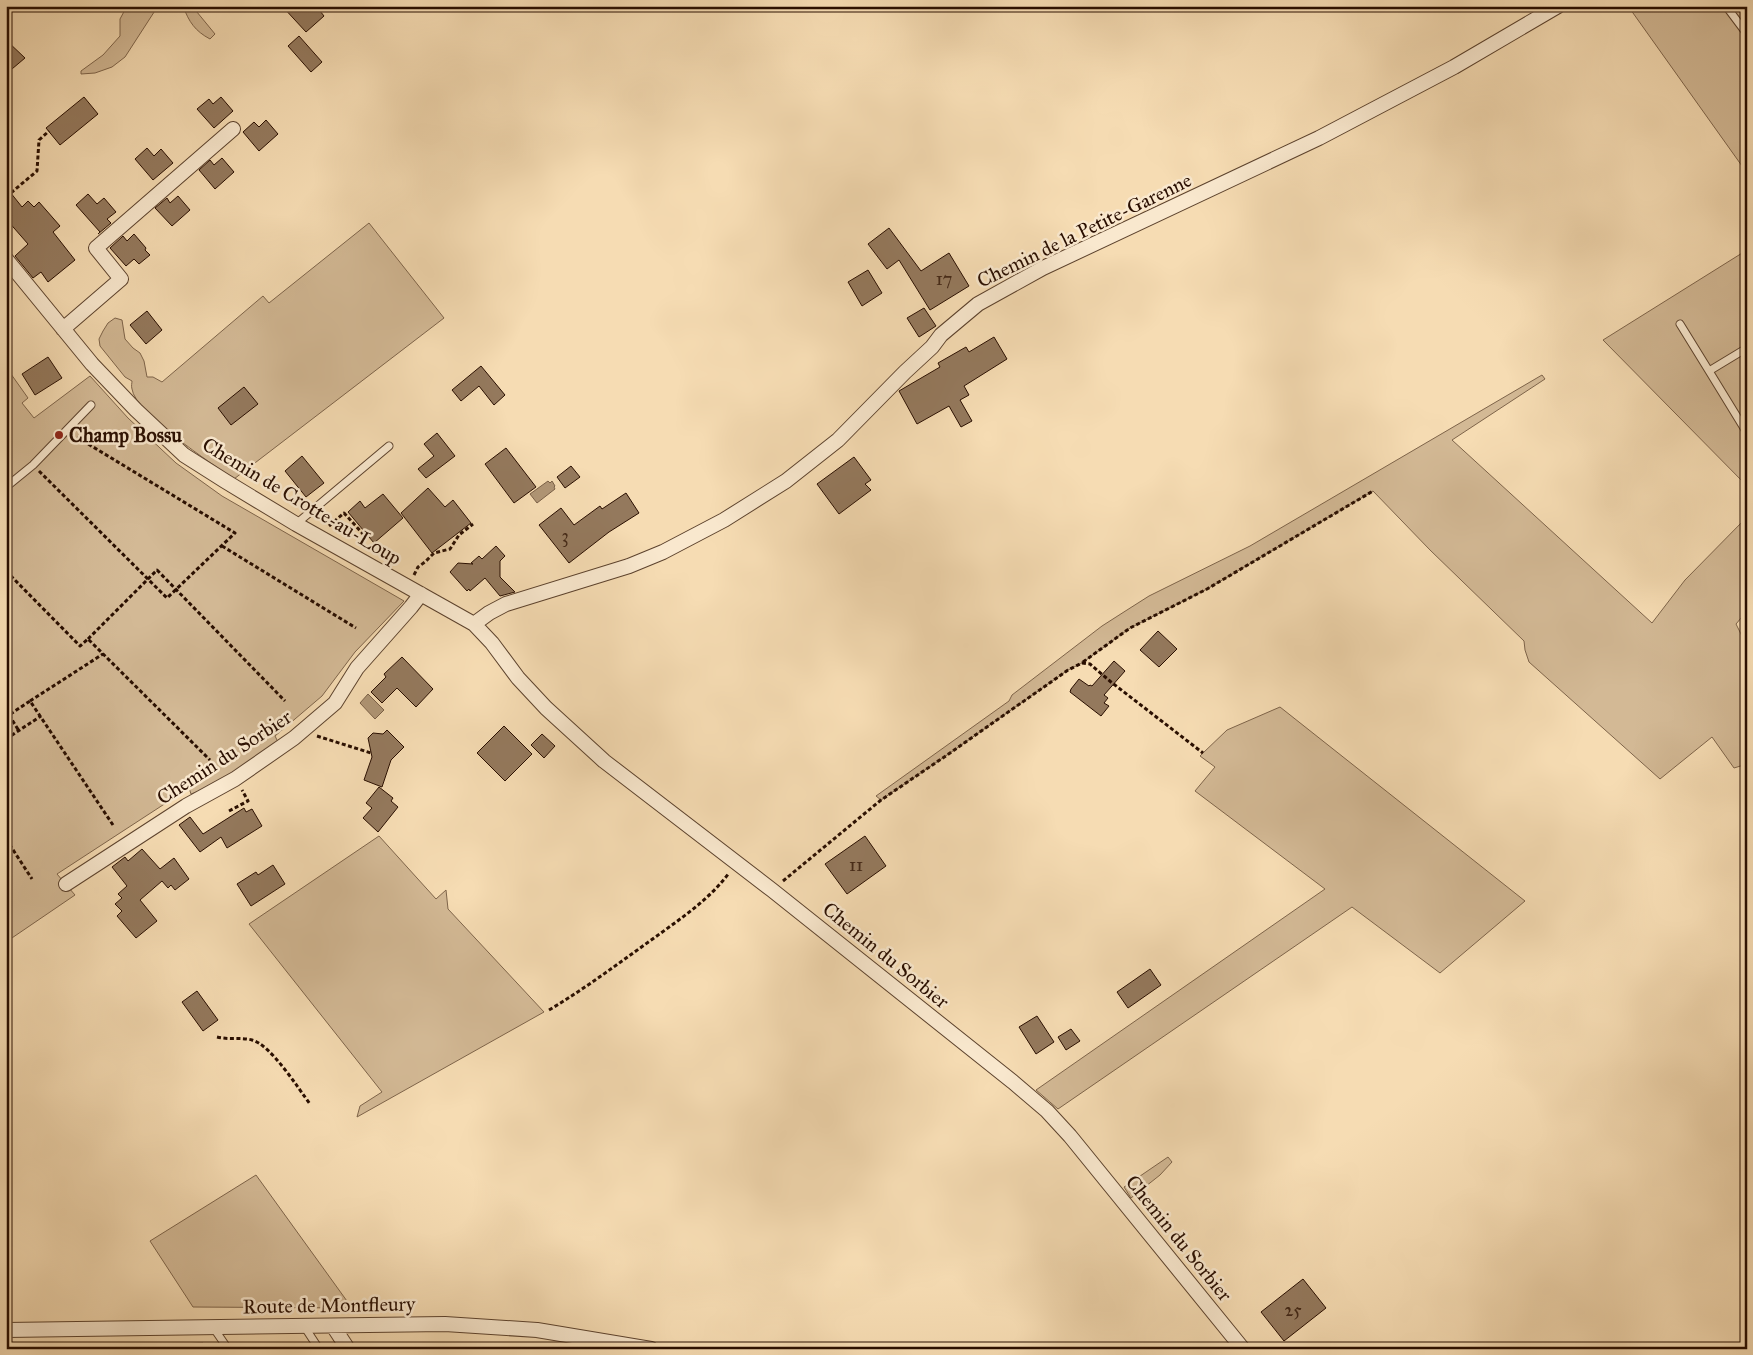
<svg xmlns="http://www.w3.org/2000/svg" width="1753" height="1355" font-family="'IM FELL Great Primer',serif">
<rect width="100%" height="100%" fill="#f6dcb3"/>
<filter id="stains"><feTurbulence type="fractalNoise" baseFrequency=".004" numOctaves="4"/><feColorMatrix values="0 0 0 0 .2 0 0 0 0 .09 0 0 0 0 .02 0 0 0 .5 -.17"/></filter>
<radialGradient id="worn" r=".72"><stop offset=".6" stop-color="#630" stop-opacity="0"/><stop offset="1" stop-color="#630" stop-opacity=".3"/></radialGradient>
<!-- green -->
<path fill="#d3b995" stroke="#7e644a" d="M127,6h31l-33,51 -13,10 -17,6 -14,1v-3l22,-16 17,-19v-17z
M183,6h9l23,28 -5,5c-15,-8 -21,-17 -27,-33z
M1628,6h119v167z
M369,223l75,95 -210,161c-22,-15 -99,-66 -102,-90 -1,-3 0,-6 0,-8l-7,-4 -25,-31 -1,-7 4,-8 5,-8 7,-5 7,2 3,19 8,9 7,5 4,8 3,16h6l9,5 101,-86 6,7z
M1747,250v236l-144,-146z
M6,367l22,31 -6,5 12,15 56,-42 38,42 48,45 46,33 182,105 -49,51 -33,44 -47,40 3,6 -66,44 -21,8 -2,-6 -132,86 18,21 -69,47z
M1542,375l3,4 -93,61 200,183 33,-43 62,-63v94l-11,13 11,22v118l-13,4 -22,-31 -52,42 -131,-117 -4,-12 -1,-9 -94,-91 -57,-59 -166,98 -77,39 -48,35 -14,7 -118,83 -69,47 -5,-4 133,-95 3,-6 90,-69 25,-16 22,-14 101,-50z
M1280,707l245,194 -85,72 -88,-66 -294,202 -22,-19 289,-201 -130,-98 20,-24 -15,-11 3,-3 24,-23z
M379,836l57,63 10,-9 2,19 96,103 -187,105 3,-11 22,-14 -133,-168z
M1168,1157l4,5 -12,13 -29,23 -7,-11z
M256,1175l96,133 -159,-1 -43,-66z
M203,1343l4,6h-161z"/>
<!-- water -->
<path fill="#b09676" stroke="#7a6047" d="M548,481l2,2 2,-2 3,5 -1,1 1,2 -18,14 -7,-9z
M368,694l16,16 -9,9 -15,-16z"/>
<!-- building -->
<path fill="#94795d" stroke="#290e00" d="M282,6h34l8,10 -18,16z
M299,36l23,26 -11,10 -23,-26z
M6,40l19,18 -19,16z
M84,97l14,17 -38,31 -14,-17z
M221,97l12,14 -19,17 -17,-19 12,-10 4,5z
M266,120l12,14 -19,17 -16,-19 11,-10 5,5z
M147,148l7,8 7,-7 12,14 -20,17 -18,-21z
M222,158l12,14 -19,17 -16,-19 11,-10 4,5z
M6,187l16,20 6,-6 6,6 5,-5 21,24 -7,6 22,28 -27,22 -7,-10 -8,6 -18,-22 13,-12 -21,-24 5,-4 -6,-7z
M88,194l9,10 7,-6 12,14 -9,7 4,4 -13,11 2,-2 -24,-27z
M178,196l12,14 -18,16 -17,-18 12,-10 3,5z
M889,228l32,43 28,-18 20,33 -39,24 -31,-50 -12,9 -19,-25z
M134,234l12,14 -1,2 5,5 -11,9 -5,-5 -8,7 -16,-18 13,-12 4,5z
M868,270l14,23 -20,13 -14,-24z
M924,308l12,18 -17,11 -12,-19z
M147,311l15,19 -16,14 -16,-19z
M994,337l13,22 -43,27 5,9 -9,5 12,21 -11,6 -12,-21 -32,18 -18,-33 41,-24 -2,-4 28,-16 3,5z
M48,357l14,21 -27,17 -13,-21z
M481,366l24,29 -11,10 -15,-19 -18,15 -9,-11z
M244,387l14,17 -27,21 -13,-17z
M437,433l18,23 -29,22 -8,-9 16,-13 -10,-12z
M506,448l30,39 -22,16 -29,-39z
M302,456l22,27 -18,14 -21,-26z
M854,457l17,23 -6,4 6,6 -32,24 -22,-30z
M571,466l9,11 -15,11 -8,-11z
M428,488l17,19 8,-7 18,23 -39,30 -31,-40z
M626,493l13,20 -30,19 -40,31 -30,-38 22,-17 13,17 26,-19 2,3z
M383,494l20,24 -29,25 -26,-31 12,-11 5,7z
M496,546l9,10 -5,5v16l15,15 -15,4 -15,-18 -15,13 -1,-2 -2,2 -17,-19 8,-9 15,1 -2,-1 8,-7 3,3z
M1158,631l19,18 -18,18 -19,-17z
M402,657l31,32 -17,18 -19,-19 -15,15 -11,-11 15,-15 -2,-3z
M1114,661l11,10 -21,24 4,3 -4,5 5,3 -8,10 -31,-24 1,-3 8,-10 10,7 1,-1 2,1z
M504,726l28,28 -27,27 -28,-28z
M387,730l17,17 -13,13 -9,27 -18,-7 8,-23 -4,-19 5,-5 10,1z
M542,734l13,12 -11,12 -13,-13z
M379,787l14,11 -2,3 7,6 -20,25 -15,-14 9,-10 -6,-5z
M244,808l2,4 6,-3 10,17 -35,22 -6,-11 -21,15 -21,-27 11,-8 13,17z
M865,836l21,30 -39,28 -22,-30z
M142,849l18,20 14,-11 15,21 -14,11 -4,-5 -3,3 -6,-7 -22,19 17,21 -21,17 -19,-22 5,-5 -7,-7 7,-6 -4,-4 9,-8 -15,-19 13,-10 3,4z
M273,865l12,19 -34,22 -14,-22 19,-12 2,3z
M1150,969l11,16 -33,23 -11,-16z
M197,991l21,29 -15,11 -21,-29z
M1037,1016l17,26 -18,12 -17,-27z
M1071,1029l9,12 -14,9 -8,-13z
M1303,1279l23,29 -42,33 -23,-29z"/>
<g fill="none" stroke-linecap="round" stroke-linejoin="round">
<!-- service casing -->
<g stroke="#5c422d" stroke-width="9">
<path id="service" d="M1726,6l21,28
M1680,324l29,47
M1747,348l-38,23 38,62
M6,487l27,-22 58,-60
M296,524l93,-78
M304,1326l15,23
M213,1327l15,22"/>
</g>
<!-- minor casing -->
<g stroke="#5c422d" stroke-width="16">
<path id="minor" d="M6,259l86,105 44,46 48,45 41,26 71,43 178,100 18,19 26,35 28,30 58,53 168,129 241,192 34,29 23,25 173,213
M63,329l58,-50 -25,-31 137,-119
M474,624l15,-11 17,-9 123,-38 34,-14 61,-32 62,-39 52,-41 67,-68 27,-25 9,-12 37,-31 65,-36 276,-130 135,-71 104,-61
M66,884l120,-78 49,-27 59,-41 41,-35 22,-35 54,-61 10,-13
M333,1326l15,23
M6,1330l439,-6 92,6 114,19"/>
</g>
<!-- path -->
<path stroke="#290e00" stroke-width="3" stroke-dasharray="4 2.5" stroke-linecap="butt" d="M6,197l31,-26 2,-31 10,-9
M39,471l128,127 68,-65 -160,-97
M329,526l15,-13 20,22
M222,546l134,82
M6,571l74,75 8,-7 122,121
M414,575l4,-8 7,-5 9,-9 16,-4 9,-14 14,-11
M88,639l69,-69 128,131
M1083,662l47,-34 77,-39 166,-98
M30,701l73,-47
M6,711l3,4 21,-14 83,124
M9,715l10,16
M317,736l54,17
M6,739l35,-23
M229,811l19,-10 -6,-11
M6,839l26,40
M783,881l98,-81 69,-47 118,-83 14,-7 8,1 21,18 92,71
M549,1010c37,-22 70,-47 105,-72 26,-19 55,-38 75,-65
M217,1037c12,3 24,0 35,3 19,5 46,48 58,64"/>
<!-- service -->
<use href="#service" stroke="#f9e8ce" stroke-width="7"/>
<!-- minor -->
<use href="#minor" stroke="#f9e8ce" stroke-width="14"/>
</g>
<!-- markers -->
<circle fill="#8f2418" stroke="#f9e8ce" stroke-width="2" cx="59" cy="435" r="5"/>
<g text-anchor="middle" stroke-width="5" stroke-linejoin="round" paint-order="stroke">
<!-- number labels -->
<g font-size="18" fill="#442917">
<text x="944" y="285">17</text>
<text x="565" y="542">3</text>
<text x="856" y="871">11</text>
<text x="1293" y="1316">25</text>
</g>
<!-- street labels -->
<g font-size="20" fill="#290e00" stroke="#f9e8ce">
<text transform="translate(1084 230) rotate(-26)" y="7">Chemin de la Petite-Garenne</text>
<text transform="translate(302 501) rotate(31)" y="7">Chemin de Crotte-au-Loup</text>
<text transform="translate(224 757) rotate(-33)" y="7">Chemin du Sorbier</text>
<text transform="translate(886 955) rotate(39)" y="7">Chemin du Sorbier</text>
<text transform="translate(1179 1238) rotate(51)" y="7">Chemin du Sorbier</text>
<text transform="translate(329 1305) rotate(-1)" y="7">Route de Montfleury</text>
</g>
<!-- poi labels -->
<g font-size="20" font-weight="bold" fill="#290e00" stroke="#f9e8ce" text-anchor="start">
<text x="69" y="442">Champ Bossu</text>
</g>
</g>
<!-- margin -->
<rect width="1753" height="1355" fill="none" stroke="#f6dcb3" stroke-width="25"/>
<rect x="8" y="8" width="1738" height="1340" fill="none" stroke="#290e00" stroke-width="2.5"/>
<rect x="12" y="12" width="1728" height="1330" fill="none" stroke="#290e00"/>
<rect width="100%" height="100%" filter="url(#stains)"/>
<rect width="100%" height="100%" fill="url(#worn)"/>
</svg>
